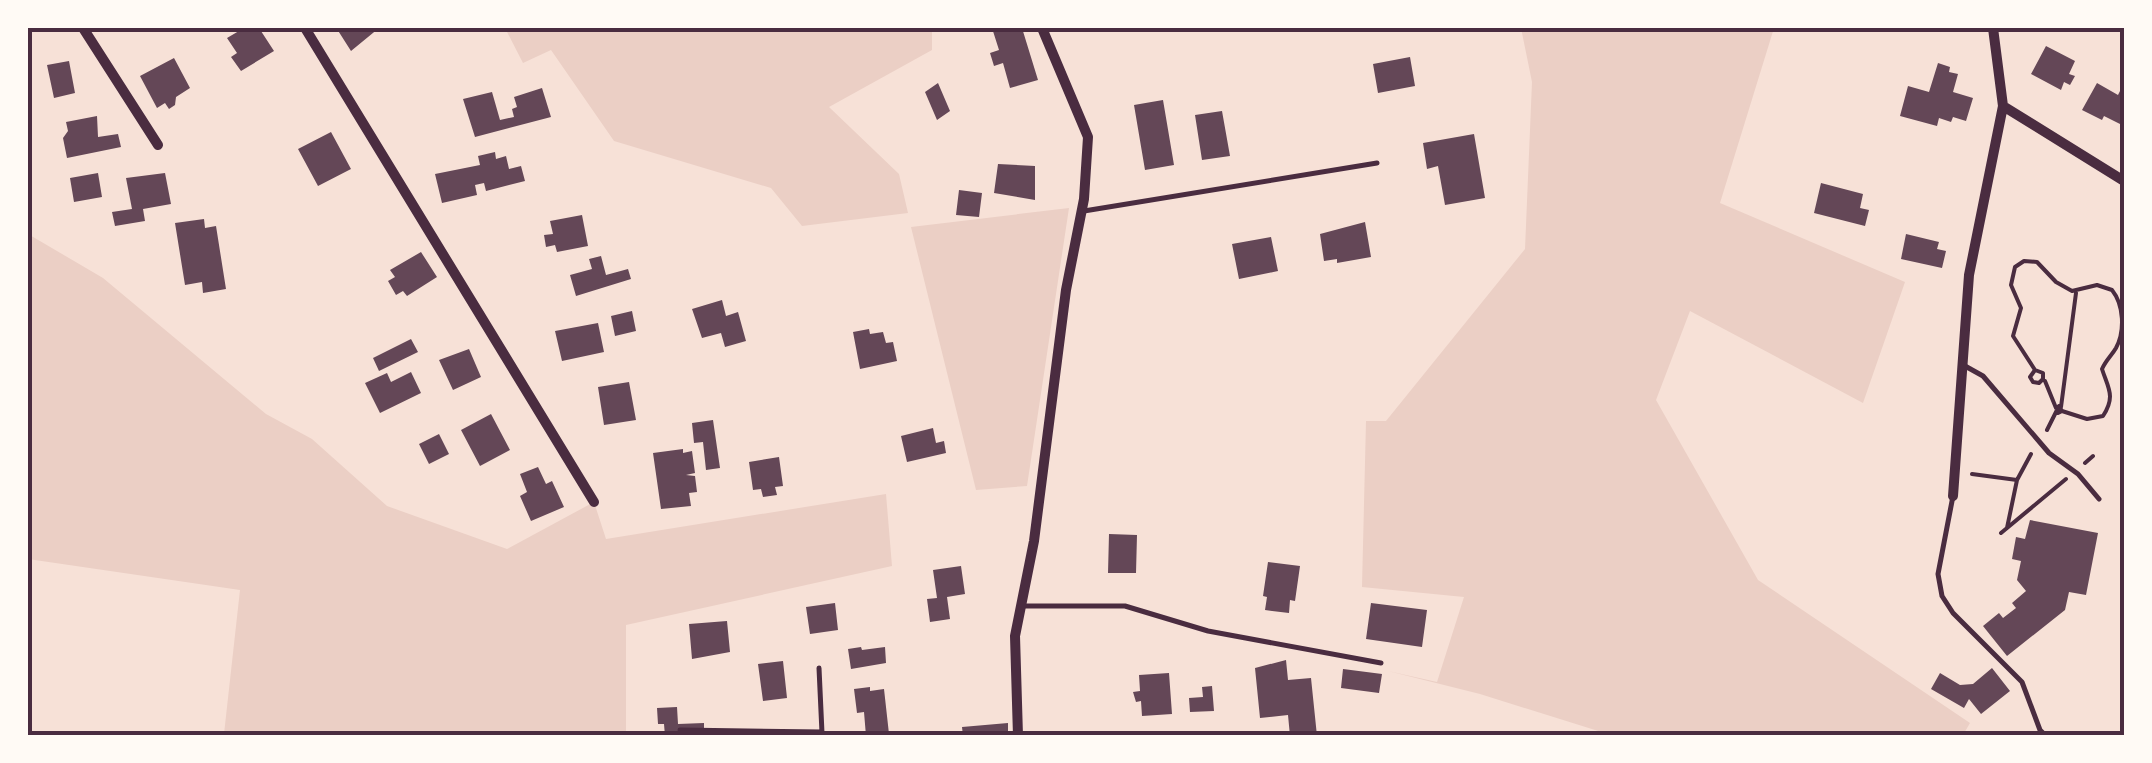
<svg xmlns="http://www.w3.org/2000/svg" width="2152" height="763" font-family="Karla,sans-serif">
<rect width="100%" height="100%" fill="#f7e1d7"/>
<!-- green -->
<path fill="#ebcfc5" d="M505,28h427v22l-103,57 70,67 9,39 -106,13 -31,-38 -157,-47 -63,-91 -28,13z
M1521,28h253l-54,175 185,79 -42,121 -173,-92 -34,89 102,180 212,143 -7,12h-352l-131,-41 -92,-23 49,11 27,-85 -102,-10 4,-166h20l139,-172 7,-167z
M1069,208l-42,278 -51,4 -65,-263z
M28,234l75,44 163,136 46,25 75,67 120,43 87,-47 12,37 280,-45 6,72 -266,59v110l-402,-1 16,-144 -212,-31z"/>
<!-- building -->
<path fill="#644757" d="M244,28h15l15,23 -33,20 -10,-14 6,-4 -10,-15z
M339,28h40l-28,23 -14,-22z
M992,28h30l16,52 -28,8 -7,-25 -9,3 -4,-13 9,-3z
M2046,46l29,15 -6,13 6,2 -5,9 -6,-3 -3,8 -30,-16z
M1410,57l5,29 -37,7 -5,-29z
M174,58l16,30 -14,9 -1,8 -6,4 -4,-6 -8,5 -17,-32z
M69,61l6,32 -21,5 -7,-33z
M1938,63l12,4 -1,5 9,2 -5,18 20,6 -7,23 -13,-4 -2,5 -12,-4 -2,8 -37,-10 8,-30 21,6z
M938,83l12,28 -13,9 -12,-28z
M2097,83l21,12 4,-8 2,1 -2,37 -18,-9 -2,4 -20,-10z
M542,88l9,29 -76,20 -12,-38 29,-7 8,28 14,-3 -2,-8 5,-2 -3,-10z
M1163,100l11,65 -29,5 -11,-65z
M1222,111l8,45 -28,4 -7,-45z
M97,116l1,21 20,-3 3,13 -54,11 -4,-20 5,-7 -2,-9z
M331,132l20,37 -33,17 -20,-37z
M1474,134l11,64 -40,7 -7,-39 -11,3 -4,-26z
M495,152l1,7 10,-3 3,13 12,-3 4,15 -39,10 -2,-8 -9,2 2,10 -35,8 -7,-29 45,-9 -2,-9z
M998,164l37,2v34l-41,-7z
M98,173l4,24 -28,5 -4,-24z
M165,173l6,31 -28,5 2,12 -30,5 -3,-14 20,-3 -6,-31z
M1821,183l42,11 -3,14 9,2 -4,16 -51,-13z
M959,190l23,3 -3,24 -23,-2z
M582,215l6,31 -31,6 -2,-7 -9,2 -2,-12 9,-1 -3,-13z
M204,219l1,9 11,-2 10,63 -23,4 -1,-11 -17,3 -10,-62z
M1365,222l6,35 -34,6v-4l-13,2 -4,-27z
M1906,234l33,8 -2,7 9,2 -4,17 -41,-9z
M1271,237l7,34 -39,8 -7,-35z
M421,252l16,25 -30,19 -4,-5 -7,4 -8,-14 7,-4 -5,-7z
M601,256l5,19 22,-6 3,10 -55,17 -6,-21 22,-6 -3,-10z
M722,300l4,16 12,-4 8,29 -21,6 -4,-14 -19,5 -10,-29z
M632,311l4,20 -21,5 -4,-20z
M598,323l6,29 -42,9 -7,-30z
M869,329l1,5 13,-2 3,11 7,-1 4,19 -37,8 -7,-37z
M411,339l7,13 -39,19 -6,-13z
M469,349l12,28 -28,13 -14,-30z
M411,372l10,21 -41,20 -15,-30 22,-10 4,9z
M629,382l7,38 -32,5 -6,-38z
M491,414l19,36 -30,16 -19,-36z
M713,420l7,48 -14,2 -3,-28 -9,1 -2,-20z
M933,428l3,15 8,-2 2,12 -39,9 -6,-26z
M439,434l10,20 -20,10 -10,-20z
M683,449v4l9,-2 3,22 -9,2 9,1 2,16 -8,1 2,13 -30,3 -8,-56z
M779,457l4,29 -8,1 2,8 -14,2 -2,-8 -8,1 -4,-28z
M538,467l8,17 6,-3 12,26 -33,14 -11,-25 7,-4 -7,-18z
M2030,520l68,13 -12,62 -17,-3 -4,18 -58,46 -24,-30 16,-13 4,5 13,-10 -4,-5 14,-12 -9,-11 4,-19 -9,-2 4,-22 9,2z
M1109,534l28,1 -1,38h-28z
M1268,562l32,4 -5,35 -5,-1 -1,13 -24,-3 2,-13 -4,-1z
M961,566l4,28 -18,3 3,22 -20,3 -3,-23 10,-1 -4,-28z
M835,603l3,27 -28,4 -4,-27z
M1371,603l56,7 -5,37 -56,-8z
M727,621l3,31 -38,7 -3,-35z
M861,647l1,3 23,-3 1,16 -35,6 -3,-20z
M1286,660l2,20 23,-2 6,58h-27l-2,-21 -28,3 -5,-50z
M783,661l4,37 -24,3 -5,-37z
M1992,668l18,23 -29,23 -12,-15 -5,9 -33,-19 9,-16 20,12 13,-1z
M1343,669l39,5 -3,19 -38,-5z
M1169,673l3,41 -30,2 -1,-15 -5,1 -3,-10 7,-1 -1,-16z
M1212,686l2,25 -24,1 -1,-14 14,-1 -1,-10z
M870,687v4l14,-2 5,45 -23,2 -2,-24 -7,1 -3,-24z
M677,707l1,17 26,-1v13h-39l-1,-12h-6l-1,-16z
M1008,723v13h-45l-1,-9z"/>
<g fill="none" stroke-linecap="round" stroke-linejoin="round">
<!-- path -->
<path stroke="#4a2c40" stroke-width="4" d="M2035,370l-5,7 3,5 6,1 4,-4v-6l-8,-3 -22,-34 8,-28 -10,-23 4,-18 9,-6 13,1 19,20 16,9 25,-6 15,5c12,15 13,41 4,58 -4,7 -10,12 -14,21 6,19 14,27 1,47l-16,3 -25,-8
M2045,381l11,27
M2061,407l15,-114
M2047,430l12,-24 3,5 -4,2
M2031,454l-14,26 -10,48 -6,5 65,-54
M2085,463l8,-7
M1972,474l45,6"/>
<!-- service -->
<path stroke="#4a2c40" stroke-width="5" d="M1084,211l293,-48
M1965,366l18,10 66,77 29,21 21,25
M1953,496l-15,78 4,22 11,17 69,69 18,48 6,6
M1021,606h104l83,25 173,32
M819,668l3,65
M680,730l142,2"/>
<!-- minor -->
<path stroke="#4a2c40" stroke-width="10" d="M83,28l75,117
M305,28l289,474
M1993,28l10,78 121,75
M1953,496l16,-221 34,-169
M1018,736l-3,-100 19,-95 32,-251 18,-91 4,-62 -46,-109"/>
</g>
<!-- border -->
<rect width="2152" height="763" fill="none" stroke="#fffaf5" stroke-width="60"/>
<rect x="30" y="30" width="2092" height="703" fill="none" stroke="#4a2c40" stroke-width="4"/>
</svg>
